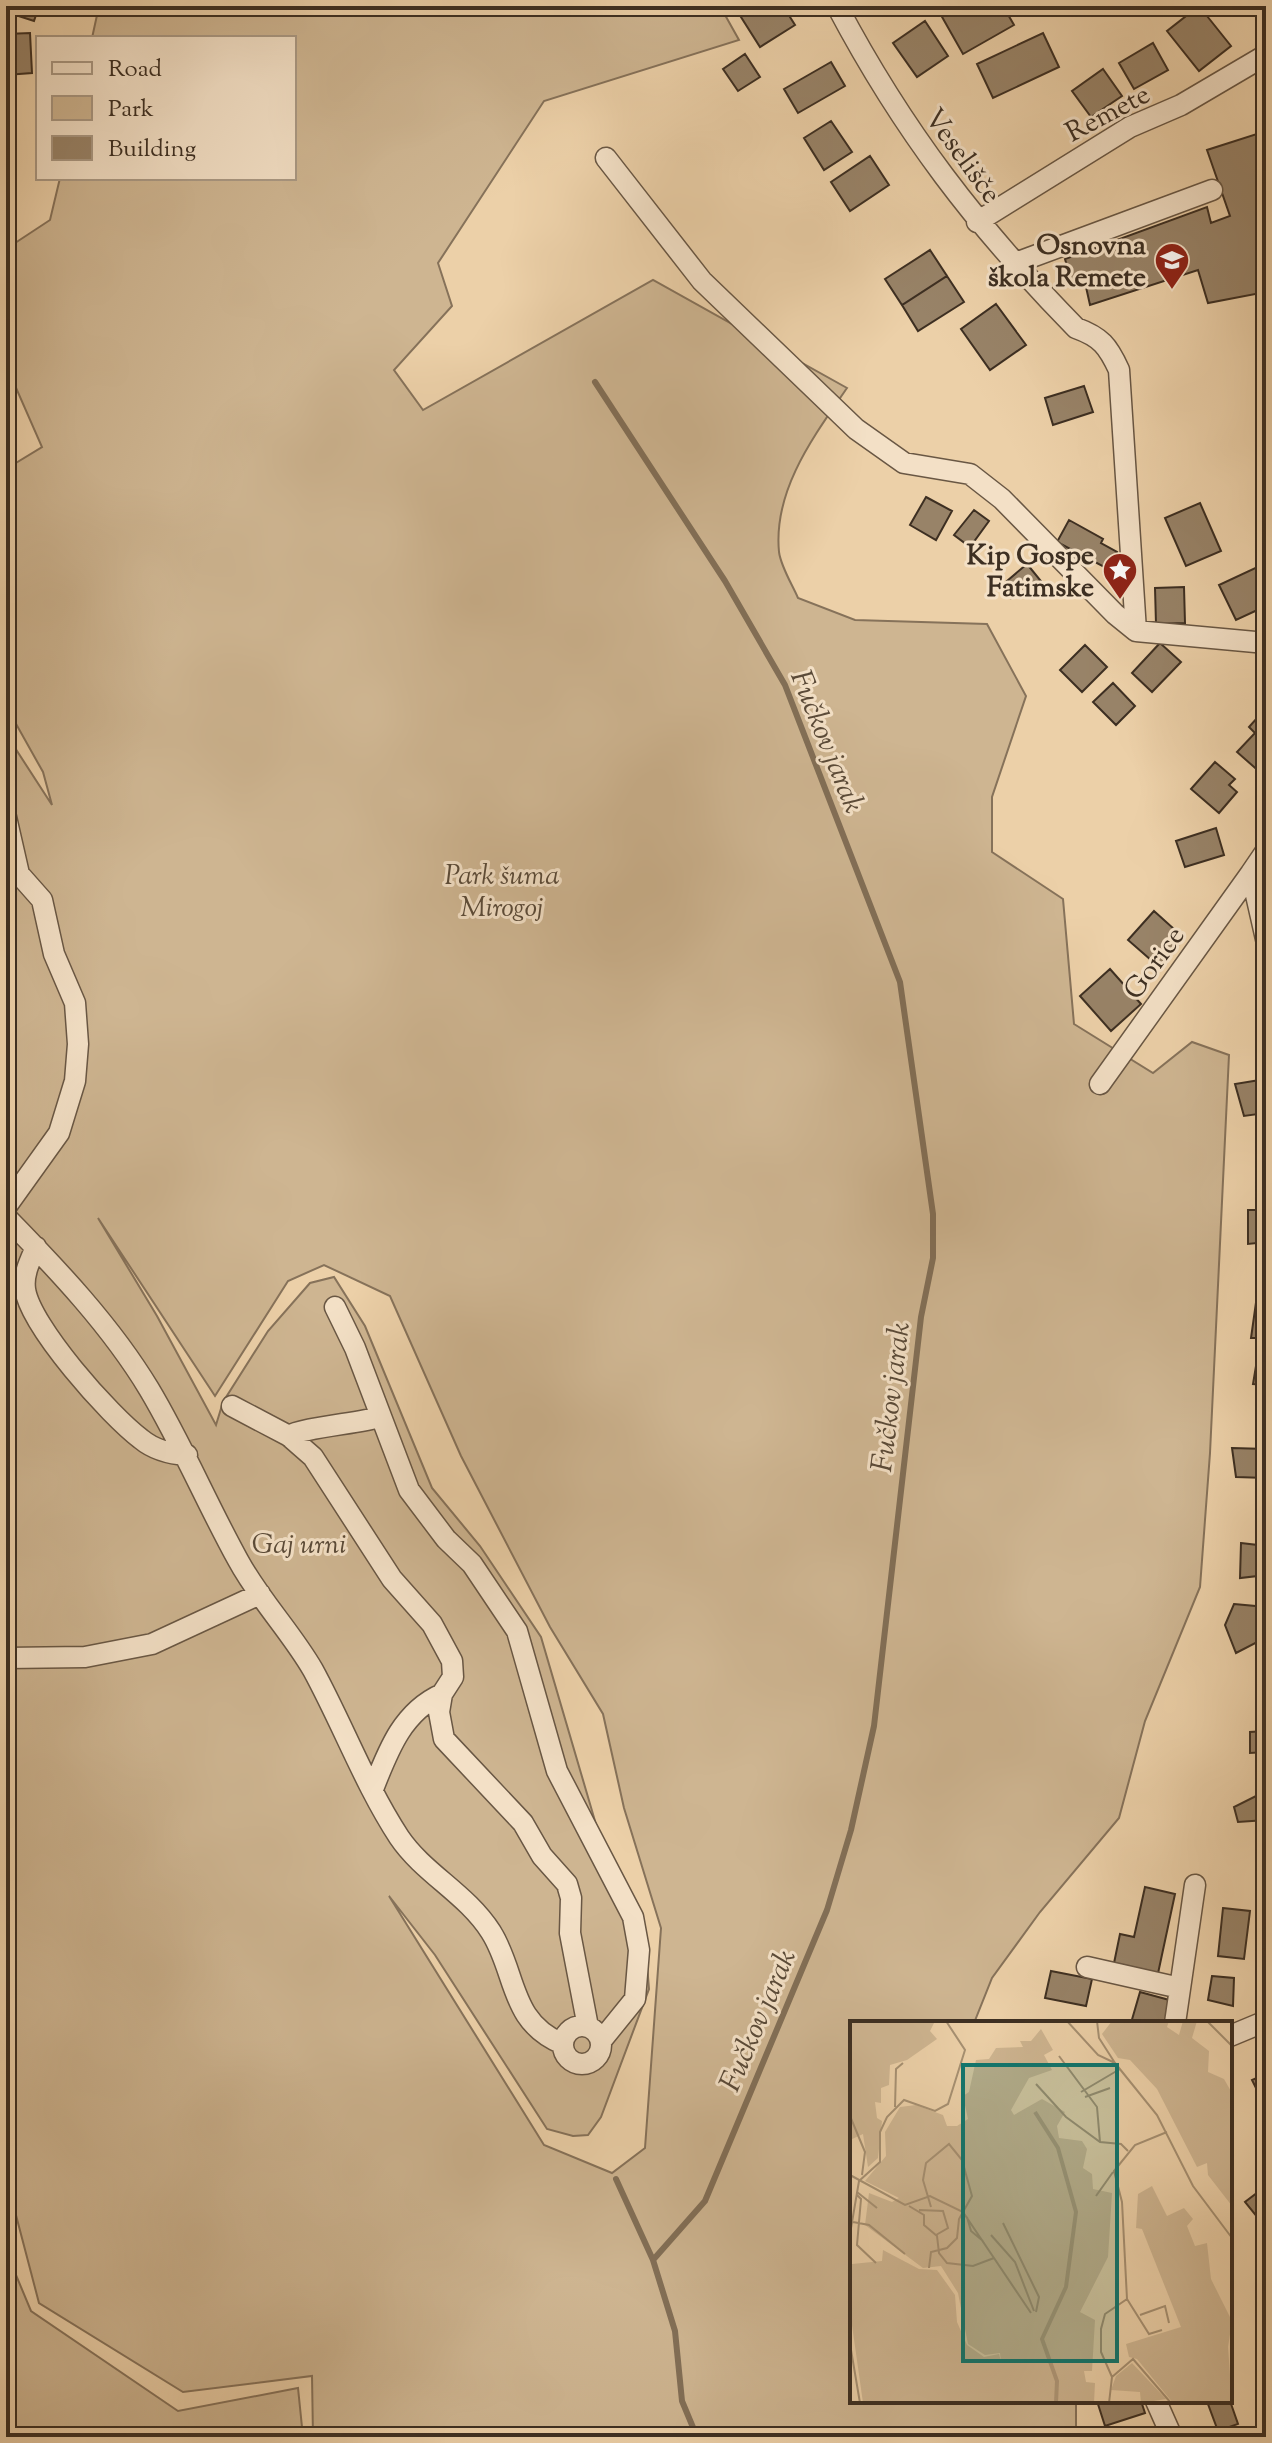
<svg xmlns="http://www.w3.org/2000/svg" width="1272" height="2443" font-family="'Sorts Mill Goudy',serif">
<rect width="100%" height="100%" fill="#ecd0a8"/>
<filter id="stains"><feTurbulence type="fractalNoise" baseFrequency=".0025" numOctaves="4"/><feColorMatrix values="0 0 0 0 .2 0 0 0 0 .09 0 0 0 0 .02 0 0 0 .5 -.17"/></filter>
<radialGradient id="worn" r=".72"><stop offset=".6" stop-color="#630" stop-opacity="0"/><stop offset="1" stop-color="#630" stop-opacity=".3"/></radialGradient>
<!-- green -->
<path fill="#ceb591" stroke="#86725a" stroke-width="2" fill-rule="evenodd" d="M99,6h621l19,34 -195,61 -106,162 14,43 -58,64 29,40 230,-130 194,108c-33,48 -74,102 -68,164 2,15 13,32 19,46l57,22 132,4 39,72 -34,101v55l71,47 11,125 79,49 39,-31 37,13 -19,398 -10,134 -55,134 -26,97 -79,94 -48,66 -18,45h-122v378h224v36h-763l-1,-61 -129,16 -144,-89 -33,-126v-1443l46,71 -9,-33 -37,-66v-237l36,-22 -36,-82v-116l44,-29 10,-42h234v-140h-202zM98,1218l117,178 73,-115 36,-16 66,31 71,160 89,171 53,87 21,94 37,120 -16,220 -33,25 -68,-28 -155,-249 46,59 112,174 26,7 15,-1 13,-18 48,-128 -5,-61 -44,-90 -59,-201 -61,-91 -48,-58 -67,-162 -31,-49 -24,6 -42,48 -45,71 -7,23 -59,-109z
M6,2251l25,60 147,100 120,-23 5,49h-297z"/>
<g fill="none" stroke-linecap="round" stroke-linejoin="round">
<!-- stream -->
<path stroke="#826f57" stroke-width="6" d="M595,382l130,199 60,104 115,297 33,232v44l-12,59 -47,409 -23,104 -24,80 -122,291 -52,59 22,71 7,70 15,36
M616,2179l37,81"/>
</g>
<!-- building -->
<path fill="#988368" stroke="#3d2f22" stroke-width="2" d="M6,6h33l-5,15 -28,-9z
M734,6h49l12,19 -35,22z
M940,6h63l11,19 -51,29 -26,-46z
M1199,6l32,40 -32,25 -32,-40z
M925,21l23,35 -31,21 -24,-34z
M30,33l2,40 -26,2v-41z
M1043,33l16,34 -66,31 -16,-34z
M1153,43l15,27 -34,19 -15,-26z
M745,54l15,23 -22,14 -15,-22z
M831,62l14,24 -47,27 -14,-24z
M1103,69l19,27 -31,21 -19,-26z
M6,95h4l3,41h-7z
M831,121l21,31 -28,18 -20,-32z
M1266,131v161l-58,11 -10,-33 -108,35 -6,-27 -12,5 -7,-24 142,-52 4,16 19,-7 -23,-66z
M870,156l19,29 -39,26 -19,-29z
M930,250l17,26 -45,29 -17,-26z
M947,276l17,26 -46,29 -16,-26z
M996,304l30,41 -36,25 -29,-41z
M1084,386l9,26 -40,13 -8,-27z
M926,497l26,14 -16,29 -26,-15z
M1200,503l21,48 -35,15 -21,-48z
M974,510l15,11 -19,26 -16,-12z
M1069,520l34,19 -2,4 16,9 -9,17 -51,-27z
M1266,563v43l-30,14 -17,-35z
M1027,564l18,22 -13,11 -8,-10 -13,11 -10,-12z
M1184,587l1,36 -29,1 -1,-36z
M1160,643l21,19 -29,30 -20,-19z
M1085,645l22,22 -25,25 -22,-22z
M1113,683l22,23 -19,19 -23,-23z
M1266,708v62l-4,4 -25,-22 18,-19 -6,-6z
M1215,762l20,17 -6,6 8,7 -18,21 -28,-24z
M1216,828l8,27 -39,12 -9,-26z
M1154,911l30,27 -25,29 -31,-27z
M1110,969l31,35 -30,27 -31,-35z
M1266,1079v34l-22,3 -9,-32z
M1257,1146h9v42h-9z
M1248,1210h18v32l-18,2z
M1260,1274l6,2v62h-15z
M1257,1360h9v25l-13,-1z
M1232,1448l34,1v29l-30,-1z
M1241,1543l25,3v29l-26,3z
M1234,1604l32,3v40l-5,-7 -25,13 -11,-28z
M1266,1731v21l-16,1v-21z
M1260,1794l6,26 -28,2 -4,-15z
M1145,1887l30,7 -18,84 -44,-10 7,-34 14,3z
M1223,1908l27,3 -6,48 -26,-3z
M1051,1971l41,8 -6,27 -41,-8z
M1212,1976l22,2 -1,28 -25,-6z
M1140,1992l33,9 -6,22h-36z
M1266,2074v34l-14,-28z
M1266,2186v42l-21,-26z
M1097,2401h44l4,12 -40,13z
M1217,2401h13l8,23 -20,7 -10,-27z"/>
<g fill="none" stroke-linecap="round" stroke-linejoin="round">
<!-- minor casing -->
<g stroke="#695744" stroke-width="23">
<path id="minor" d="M837,6c66,125 140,221 239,322 25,9 32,18 43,42l17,261
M606,158l96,123 154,148 48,34 66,11 32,25 113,115 21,17 130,12
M977,222l153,-95 51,-22 85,-50
M1013,264l199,-74
M6,817l13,57 23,26 12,54 21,49 3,41 -3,37 -16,52 -53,74
M1266,851l-15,22 15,66
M1100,1084l151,-211
M6,1217c51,52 105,109 143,172 33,55 58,115 89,171 21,39 53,72 75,110 30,55 52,115 86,167 25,37 67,56 92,95 26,41 18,90 72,112
M36,1247c-6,14 -13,27 -11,42 5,37 85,127 116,150 12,10 30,15 46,16
M335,1307l20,41 54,142 37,49 26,25 45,67 40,140 76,146 6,33 -4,49 -34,42
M232,1406l57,30 24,21 79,122 40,45 20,37 1,16 -11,17 -3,18 5,27 79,84 19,33 25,28 4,14 -1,35 18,94
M289,1436c11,-8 72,-13 91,-19
M6,1658l79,-1 67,-13 108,-50
M373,1789c15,-38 29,-77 69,-95
M1087,1967l93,21
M1175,2023l20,-138
M563 2045a19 19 0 1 1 38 0a19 19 0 1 1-38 0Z
M1230,2036l36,-15
M1156,2401l16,36"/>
</g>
<!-- minor -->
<use href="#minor" stroke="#f3e0c6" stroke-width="20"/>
</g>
<!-- icons -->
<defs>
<g id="school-pin" transform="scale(1.8)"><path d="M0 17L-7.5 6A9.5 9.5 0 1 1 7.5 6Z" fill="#8f2418" stroke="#f3e0c6"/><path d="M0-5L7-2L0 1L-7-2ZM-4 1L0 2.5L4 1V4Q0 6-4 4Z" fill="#fff"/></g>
<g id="sight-pin" transform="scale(1.8)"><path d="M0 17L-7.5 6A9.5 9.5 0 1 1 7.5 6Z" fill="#8f2418" stroke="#f3e0c6"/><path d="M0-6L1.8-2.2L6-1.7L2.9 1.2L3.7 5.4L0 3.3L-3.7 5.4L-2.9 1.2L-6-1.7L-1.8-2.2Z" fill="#fff"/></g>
</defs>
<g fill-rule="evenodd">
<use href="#school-pin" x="1172" y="260"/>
<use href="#sight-pin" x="1120" y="570"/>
</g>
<g text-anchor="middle" stroke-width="6" stroke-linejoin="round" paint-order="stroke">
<!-- street labels -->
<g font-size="28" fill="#3d2f22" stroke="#f3e0c6">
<text transform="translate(1107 112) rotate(-28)" y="10">Remete</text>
<text transform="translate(964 155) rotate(54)" y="10">Veselišče</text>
<text transform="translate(1153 962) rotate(-54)" y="10">Gorice</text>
</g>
<!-- poi labels -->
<g font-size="28" font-weight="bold" fill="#3d2f22" stroke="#f3e0c6" text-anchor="end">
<text x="1146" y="254">Osnovna<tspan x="1146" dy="32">škola Remete</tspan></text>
<text x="1094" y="564">Kip Gospe<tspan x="1094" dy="32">Fatimske</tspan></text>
</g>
<!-- park labels -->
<g font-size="28" font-style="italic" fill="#5a4a38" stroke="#f3e0c6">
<text x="502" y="884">Park šuma<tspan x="502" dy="32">Mirogoj</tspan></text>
<text x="299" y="1553">Gaj urni</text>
</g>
<!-- water labels -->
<g font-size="30" font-style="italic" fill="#5a4a38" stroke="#f3e0c6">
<text transform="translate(828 741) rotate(68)" y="10">Fučkov jarak</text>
<text transform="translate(890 1397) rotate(-83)" y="10">Fučkov jarak</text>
<text transform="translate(757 2020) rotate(-67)" y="10">Fučkov jarak</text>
</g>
</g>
<!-- overview -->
<g transform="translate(850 2021)">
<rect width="382" height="382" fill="#ecd0a8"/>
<path d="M0,0h85l-5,10 7,8 -30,21 -17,5 -1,20 -8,3v15l-6,-1 2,16 5,3 -4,37 -10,9 -5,-33 -13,6zM262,0h57l-2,6 12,8 4,-14h14l-5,17 17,13 -1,21 16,7 8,14v113l-24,-31 -1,-12 -10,4 -40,-78 -27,-29 -12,-2 -16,-24zM191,8l12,21 -9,5 8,15 -23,8 -18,32 3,5 28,-16 23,13 -8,14 2,12 23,3 5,8 -4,19 9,6 1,15 19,4 -4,64 -28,55 15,8 -3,51h-8l2,11 9,1 -1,20h-231l-13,-92 2,-47 30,-3 1,-11 36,19 18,1 18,25 2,27 10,23 17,12 15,-3 2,7 -1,-8 -15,2 -17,-11 -10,-51 -17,-27 -18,2 -58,-43 4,-32 23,9 7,-4 -34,-17 21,-25 -1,-24 15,-25 16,-2 27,10 4,11h10l11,-7 -5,-23 6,-4 7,-32 13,-1 7,-11 27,-1 -3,-6h11zM302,165l15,30 17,-8 9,11 -6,7 8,20 12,-3 4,36 21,42 -4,26 4,56h-59l-36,-44 -8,-2 -3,-13 55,-17 -39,-98 -6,-1 2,-34zM282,342l34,36 -25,4 -1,-11 -29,-2 5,-14z" fill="#ceb591"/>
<path fill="none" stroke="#b0997a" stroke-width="4" d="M185,91l23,36 18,64 -10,75 -24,52 15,42 -1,22"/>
<path fill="none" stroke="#a69072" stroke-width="2" d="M217,0l31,34 17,8M247,0l2,17 16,25M357,0l25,25M209,35l38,51 3,35M265,42l42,52 36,71 39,52M186,63l30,33 34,25 21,2 7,7M231,71l39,-23M235,76l25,-9M45,86l1,-38 7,-6M0,95l15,36 -3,23M0,154l55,30 25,-9 33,16 68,101M7,171l20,16M7,174l4,4 -4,46 19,18M246,175l17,-24M59,185l15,9v10l13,11 2,17 8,10 26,3 21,-8M69,189l24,1 5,17 -12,7M117,196l4,14 12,10M3,201l16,3 36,29M153,202l36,74 -3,15M0,213l9,-53 21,-19v-30l7,-15 17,-17 31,11 13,-7 17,-54 -19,-29M141,214l24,27 19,49M79,247l2,-16 16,-4 10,-10 2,-19 13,-23 -10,-36 -13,-16 -23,19 -3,17 8,27M277,278l22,35 13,-4M290,294l25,-9 4,17M0,323l10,59M262,356l21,-18 38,44M259,382l3,-26 -11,-25v-23l4,-15 22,-15 -5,-97 -8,-31 21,-26 32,-13"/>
<path fill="#0f766e" fill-opacity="0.15" stroke="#0f766e" stroke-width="4" d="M113,44h154v296h-154z"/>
<rect width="382" height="382" fill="none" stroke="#3d2f22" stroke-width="4"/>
</g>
<!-- margin -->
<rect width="1272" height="2443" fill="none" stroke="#ecd0a8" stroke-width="32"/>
<rect x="8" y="8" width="1256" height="2427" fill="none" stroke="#3d2f22" stroke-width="4"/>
<rect x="16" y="16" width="1240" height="2411" fill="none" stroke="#3d2f22" stroke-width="2"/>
<!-- legend -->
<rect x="36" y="36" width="260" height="144" fill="#f3e0c6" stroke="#aa9984" stroke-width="2"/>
<rect x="52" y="62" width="40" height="12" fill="#f3e0c6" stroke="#aa9984" stroke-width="2"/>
<text x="108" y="76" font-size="24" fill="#3d2f22">Road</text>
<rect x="52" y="96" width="40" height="24" fill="#ceb591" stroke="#aa9984" stroke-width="2"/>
<text x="108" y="116" font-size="24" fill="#3d2f22">Park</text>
<rect x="52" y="136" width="40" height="24" fill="#988368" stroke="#aa9984" stroke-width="2"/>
<text x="108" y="156" font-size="24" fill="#3d2f22">Building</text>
<rect width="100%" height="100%" filter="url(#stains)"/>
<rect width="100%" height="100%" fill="url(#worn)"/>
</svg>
